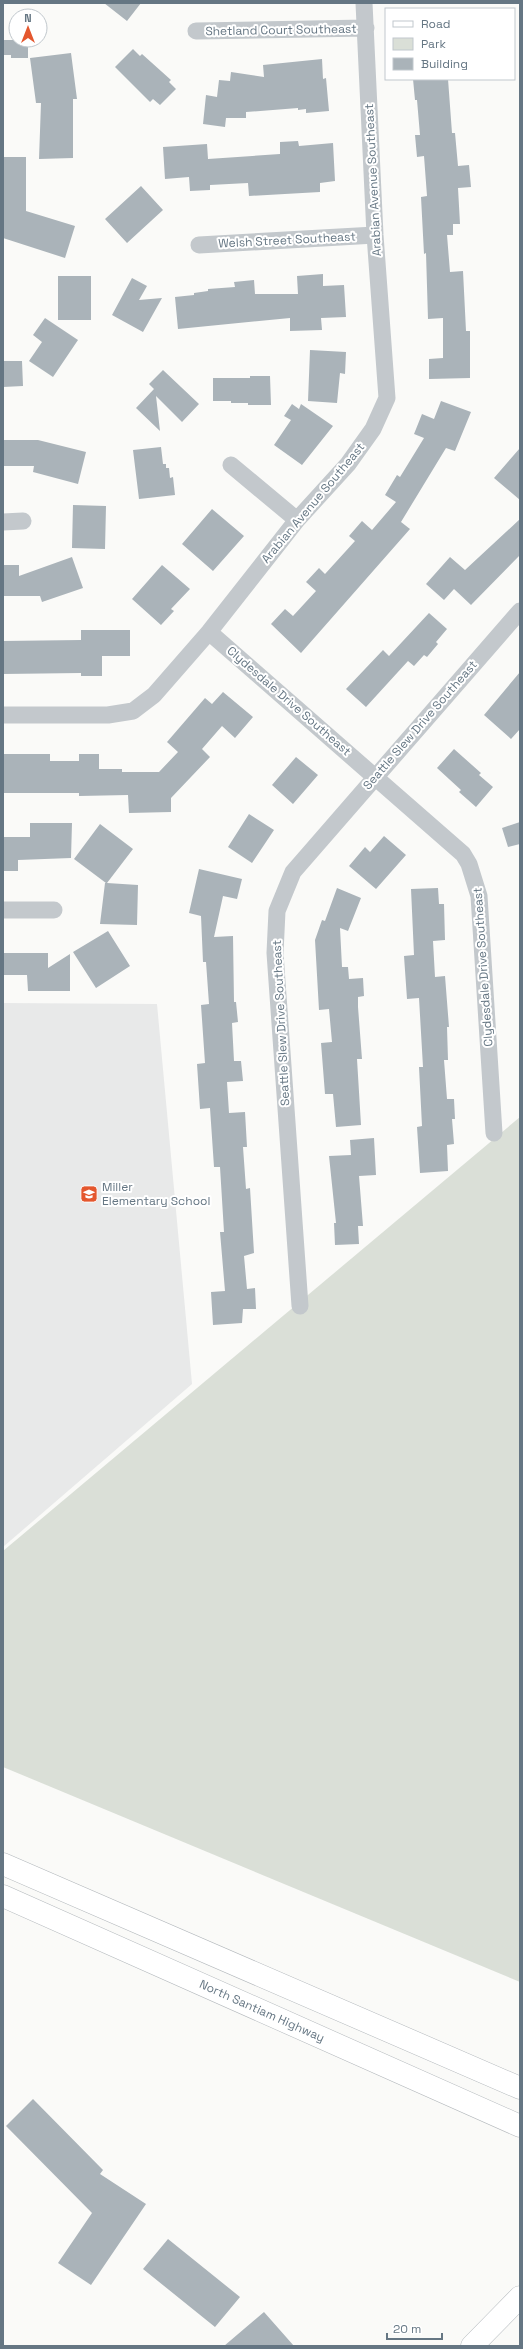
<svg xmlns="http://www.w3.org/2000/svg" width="523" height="2349" font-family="'Space Grotesk',sans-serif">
<rect width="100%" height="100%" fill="#fafaf8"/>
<!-- built -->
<path fill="#e8e9e9" d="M3,1003l154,1 35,380 -189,163z"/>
<!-- green -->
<path fill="#dadfd7" d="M520,1117v865l-517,-215v-216z"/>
<!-- building -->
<path fill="#aab3b9" d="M104,3h37l-14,18z
M3,40h25v18h-17v-3h-8z
M133,49l7,7 2,-2 29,26 -2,2 7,7 -16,16 -7,-6 -3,3 -35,-35z
M71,53l6,46h-4v59l-34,1 2,-56h-5l-6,-45z
M322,59l1,20 3,-1 3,33 -23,2v-4l-8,1v-2l-52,4v6h-20l-1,9 -22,-3 3,-29 11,2 2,-17 11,1 1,-9 33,5 -1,-12z
M413,79h35l4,54h3l3,33 11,-1 2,22 -13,1 2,36h-7v11h-6l3,37 13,-1 3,60h4v47l-41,1v-20l14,-1v-40l-15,1 -2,-66 -2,1 -3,-57 6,-1 -3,-40 -7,1 -2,-22h5l-3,-35h-2z
M298,141l1,5 34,-3 2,38 -15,2v9l-71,4 -1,-13 -38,2v5l-20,1 -1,-14 -24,2 -2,-32 44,-3 1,15 72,-5v-12z
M3,157h23v54l49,15 -10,32 -62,-20z
M141,186l22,24 -36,33 -22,-24z
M323,274v12l21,-1 2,32 -25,1 1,12 -32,1v-13l-112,11 -3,-32 19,-2v-2l14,-2v-2l27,-2 -1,-5 20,-2 1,14h43l-1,-18z
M58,276h33v44h-33z
M132,278l15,8 -8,14 23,-2 -19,34 -31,-17z
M45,318l33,22 -25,37 -24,-16 13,-19 -9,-7z
M310,350l36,2 -1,22 -5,-1 -3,30 -29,-2z
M3,361h19l1,25 -20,1z
M163,370l36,34 -17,18 -26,-26 4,35 -24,-23 18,-19 -5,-5z
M250,376h20l1,29h-23v-2h-17v-2h-18v-23h37z
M441,401l30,11 -16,39 -9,-3 -45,74 9,7 -109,124 -30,-29 14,-15 8,7 23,-25 -10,-9 13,-14 6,6 30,-33 -6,-5 13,-15 10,9 24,-28 -11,-7 12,-20 3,2 24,-39 -10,-4 8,-20 12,5z
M292,404l7,5 2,-5 32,22 -31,39 -28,-20 17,-25 -7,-4z
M3,440h35l48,12 -8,32 -45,-12 1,-6h-31z
M161,447l2,17h3v4h3l1,10 3,-1 2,18 -36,4 -6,-49z
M520,448v52l-26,-22z
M73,505l33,1 -1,43 -33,-1z
M212,509l32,27 -31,35 -31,-27z
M520,519v36l-49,50 -17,-16 -10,11 -18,-16 24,-27 15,13z
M72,557l11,31 -41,14 -2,-6h-37v-31h16v11z
M162,565l28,24 -19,20 3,2 -13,14 -29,-26z
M429,613l18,16 -11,13 2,2 -11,13 -3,-2 -10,11 -6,-5 -42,46 -20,-18 37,-39 6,6z
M81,630h49v26h-28v20h-21v-3l-78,1v-33l78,-1z
M520,672v57l-9,10 -27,-24z
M223,692l30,25 -18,21 -13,-12 -20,23 8,8 -39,41v14l-42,1 -1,-18 -49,1v-3h-76v-39h47v7h29v-7h20v15h23v3h37l19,-20 -11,-10 38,-44 7,6z
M454,749l27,24 -2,2 14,12 -17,20 -17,-15 2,-2 -24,-22z
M296,757l22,18 -25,29 -21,-19z
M249,814l25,16 -22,33 -24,-16z
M520,822v22l-12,3 -6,-19z
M30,823h42l-1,35 -53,2v11h-15v-34h27z
M100,824l33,25 -26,34 31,2 -1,40 -37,-1 5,-41h1l-32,-24z
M384,836l22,19 -30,34 -27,-23 16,-19 5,5z
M199,869l43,10 -5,20 -14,-3 -9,41 19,-1 1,66h2l2,20 -6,1 2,38h7l2,20 -16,1 2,31 16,-1 2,35h-4l3,42 4,-1 4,65 -10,3 3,33 8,-1 1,21h-13l-1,14 -29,2 -2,-33 14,-1 -5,-59h4l-4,-65h-6l-4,-59 -10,1 -3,-45 8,-1 -4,-58 8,-1 -3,-42h-3l-2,-46 -12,-3z
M337,888l24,10 -13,33 -8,-3 2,39h6l1,12 14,-1 1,18 -6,1v10l4,52h-5l4,66 -25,2 -3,-33h-8l-4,-51 11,-1 -3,-33 -10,1 -4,-70 7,-20 3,1z
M438,888l1,16h5l1,36 -12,1 2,36 10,-1 4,51h-2l1,33h-4l3,39h7l1,20h-3l2,25 -7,1 1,26 -28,2 -3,-46 5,-1 -3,-59h4l-4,-69 -12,1 -3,-43 10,-1 -3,-66z
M108,931l22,35 -34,22 -23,-36z
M3,953h45v15l22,-14v37h-42l-1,-16h-24z
M374,1138l2,37 -17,1 4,50h-5l1,18 -24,1 -1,-22h2l-7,-67 22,-1 -1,-15z
M33,2099l70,71 -3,4 46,30 -55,81 -33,-22 34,-50 -86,-87z
M168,2239l72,58 -25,30 -72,-58z
M264,2312l30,34h-70z"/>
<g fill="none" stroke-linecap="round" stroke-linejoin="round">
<!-- primary casing -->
<g stroke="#b5babe" stroke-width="23">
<path id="primary" d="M472,2346l48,-49"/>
</g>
<!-- highway casing -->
<g stroke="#b4b9bd" stroke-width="23">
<path id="highway" d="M3,1864l517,224
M3,1896l517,230"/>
</g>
<!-- street -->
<path stroke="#c3c8cc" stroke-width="17" d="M196,31l170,-3
M199,245l176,-10
M231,465l66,55
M3,522l20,-1
M209,632l254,222 6,10 10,32 15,237
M3,715h105l25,-4 21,-16 55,-63 88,-112 51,-56 25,-35 14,-31 -12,-163 -11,-232
M3,910h51
M300,1306l-25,-353 2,-42 16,-39 227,-261"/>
<!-- primary -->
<use href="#primary" stroke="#fff" stroke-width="22"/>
<!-- highway -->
<use href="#highway" stroke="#fff" stroke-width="22"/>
</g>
<!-- icons -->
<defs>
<g id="school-square" transform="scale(0.9)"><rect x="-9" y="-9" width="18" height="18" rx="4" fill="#e4572e" stroke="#fff"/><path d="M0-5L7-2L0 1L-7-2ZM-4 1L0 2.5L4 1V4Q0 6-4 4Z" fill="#fff"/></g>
</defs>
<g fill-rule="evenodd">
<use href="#school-square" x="89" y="1194"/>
</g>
<g text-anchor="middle" stroke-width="4" stroke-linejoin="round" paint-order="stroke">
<!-- street labels -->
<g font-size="12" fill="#657683" stroke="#fff">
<text transform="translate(281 30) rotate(-1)" y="4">Shetland Court Southeast</text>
<text transform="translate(373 180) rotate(-93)" y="4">Arabian Avenue Southeast</text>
<text transform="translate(287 240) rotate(-3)" y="4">Welsh Street Southeast</text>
<text transform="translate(313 503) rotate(-50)" y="4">Arabian Avenue Southeast</text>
<text transform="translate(289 701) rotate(41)" y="4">Clydesdale Drive Southeast</text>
<text transform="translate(420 725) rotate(-49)" y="4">Seattle Slew Drive Southeast</text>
<text transform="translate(483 967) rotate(-94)" y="4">Clydesdale Drive Southeast</text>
<text transform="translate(281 1023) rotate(-93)" y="4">Seattle Slew Drive Southeast</text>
<text transform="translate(262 2011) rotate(24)" y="4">North Santiam Highway</text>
</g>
<!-- poi labels -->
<g font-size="12" fill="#657683" stroke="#fff" text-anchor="start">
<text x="102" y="1191">Miller<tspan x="102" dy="14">Elementary School</tspan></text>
</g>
</g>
<!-- border -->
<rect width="523" height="2349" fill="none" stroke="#657683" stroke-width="8"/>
<!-- legend -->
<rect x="385" y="8" width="130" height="72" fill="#ffffff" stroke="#c1c8cd"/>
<rect x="393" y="21" width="20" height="6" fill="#ffffff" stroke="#c1c8cd"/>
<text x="421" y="28" font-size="12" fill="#657683">Road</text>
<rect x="393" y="38" width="20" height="12" fill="#dadfd7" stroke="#c1c8cd"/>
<text x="421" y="48" font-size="12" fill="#657683">Park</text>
<rect x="393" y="58" width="20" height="12" fill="#aab3b9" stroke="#c1c8cd"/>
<text x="421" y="68" font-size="12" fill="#657683">Building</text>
<!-- north arrow -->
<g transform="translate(28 28)"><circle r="19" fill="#ffffff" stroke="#c1c8cd"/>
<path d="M0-3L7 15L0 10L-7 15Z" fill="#e4572e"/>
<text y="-6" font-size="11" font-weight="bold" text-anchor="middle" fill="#657683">N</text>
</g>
<!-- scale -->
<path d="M387 2333v6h55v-6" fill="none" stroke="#657683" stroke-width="2"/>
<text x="393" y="2333" font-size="12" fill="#657683" stroke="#ffffff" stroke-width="3" paint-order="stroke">20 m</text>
</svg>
